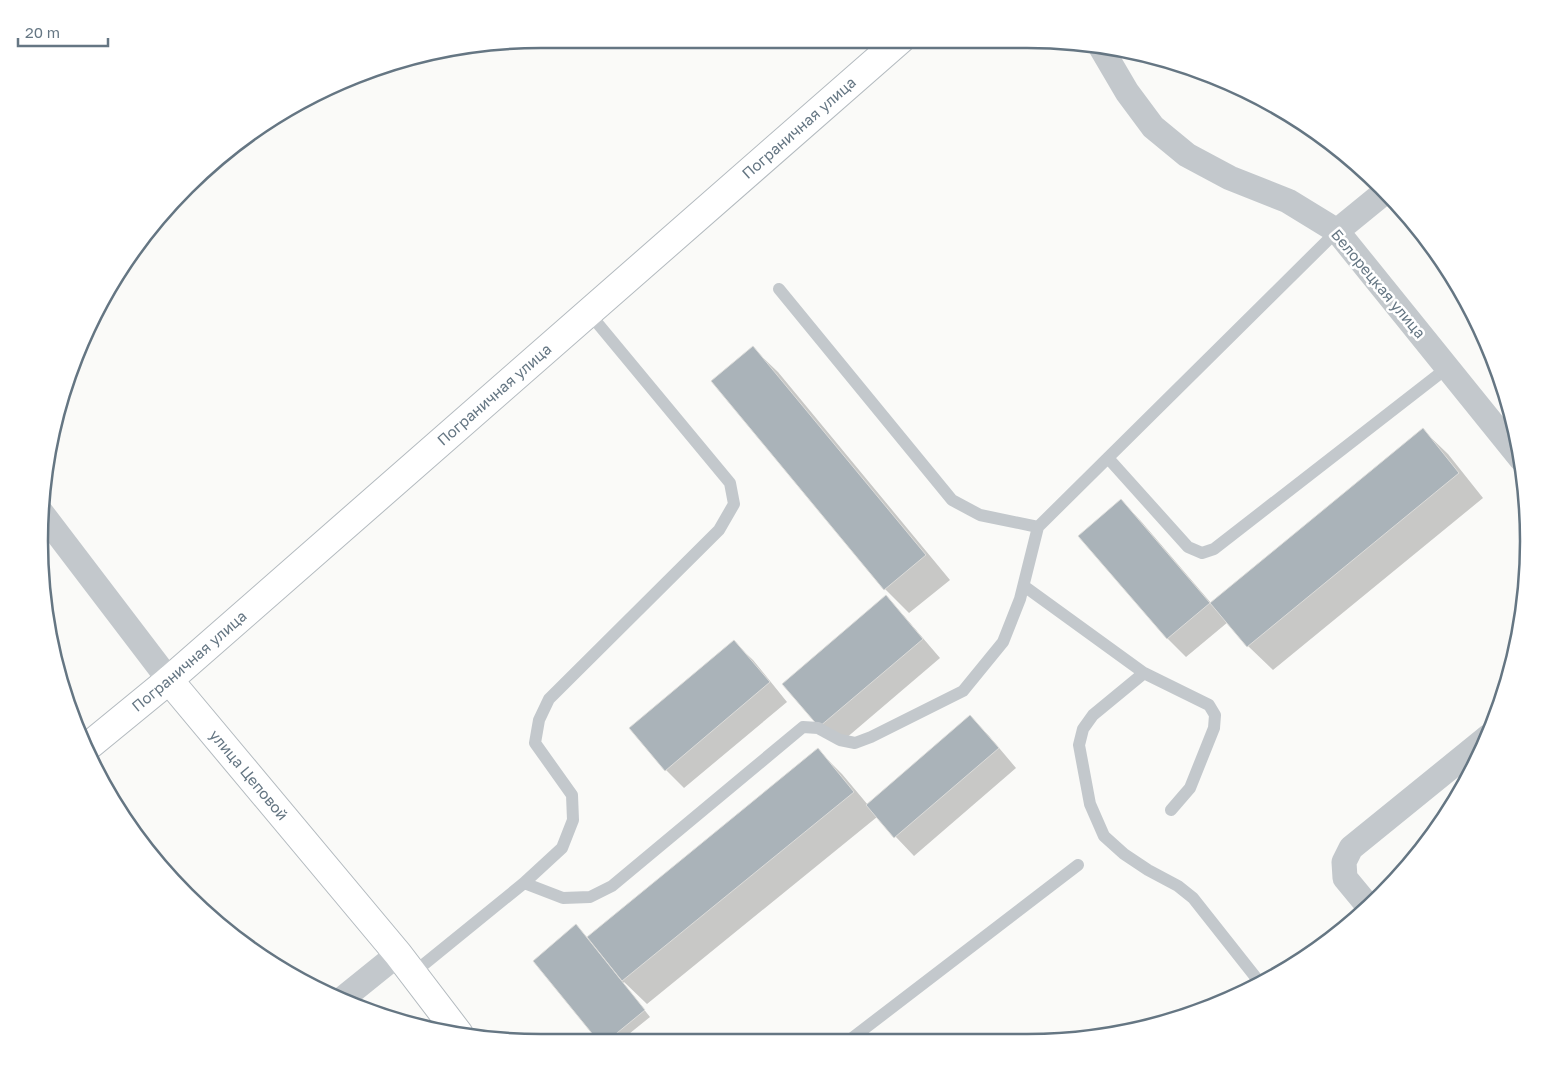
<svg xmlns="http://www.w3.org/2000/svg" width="1568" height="1081" font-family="'Golos Text',sans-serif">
<rect width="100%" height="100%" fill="#fafaf8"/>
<!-- shadow -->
<path fill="#0003" d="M753,348l25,24 172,208 -41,33 -24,-24 -172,-208z
M1423,430l25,24 35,44 -210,172 -25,-24 -20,-24 -42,35 -18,-18 -88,-103 41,-35 19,19 71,83z
M886,597l18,19 36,42 -102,87 -54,-61z
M734,642l19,18 34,42 -103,86 -18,-18z
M970,717l19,19 27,32 -102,88 -37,-39 -230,187 -23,-22 -1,1 27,34 -31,25h-18l-67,-81 53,-23 231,-188 24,24 26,31z"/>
<!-- building -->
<path fill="#aab3b9" stroke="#dcdcda" d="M753,346l173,209 -42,35 -173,-209z
M1423,428l36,45 -212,174 -37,-44z
M1121,499l89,104 -43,36 -89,-103z
M886,595l37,44 -104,88 -37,-43z
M734,640l36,42 -105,89 -36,-43z
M970,715l29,33 -105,90 -28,-33z
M818,748l36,44 -232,189 -35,-44z
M576,924l69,86 -39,32h-7l-66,-81z"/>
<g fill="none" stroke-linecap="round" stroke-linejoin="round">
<!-- secondary casing -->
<g stroke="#b3babf" stroke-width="30">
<g id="secondary">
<path id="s1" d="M169,680l229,274 61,80"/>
<path id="s2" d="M86,748l83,-68 732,-641"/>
</g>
</g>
<!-- lane -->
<path stroke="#c3c8cc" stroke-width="12" d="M779,289l173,211 28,15 58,12 299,-296
M1108,458l80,89 14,6 12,-4 233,-181
M1024,586l120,87 -51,42 -10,14 -4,16 11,59 14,32 20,18 24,16 30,16 15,12 68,86
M1144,673l65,32 6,10 -1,13 -24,60 -19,22
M524,883l38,-35 11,-28 -1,-25 -37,-52 4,-23 10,-21 170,-169 15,-26 -4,-21 -141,-170
M412,974l112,-91 39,15 27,-1 22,-11 191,-159 15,1 22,12 15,3 16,-6 92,-46 40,-49 17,-43 18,-72
M847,1042l231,-177"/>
<!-- street -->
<path stroke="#c3c8cc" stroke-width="25" d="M1100,46l27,46 26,35 34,28 43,23 58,23 49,30 184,228
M1337,231l49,-40
M41,512l128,168
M1369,907l-24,-29 -1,-16 7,-14 138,-112
M341,1000l57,-46"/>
<!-- secondary -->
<use href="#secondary" stroke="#fff" stroke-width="28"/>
</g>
<g text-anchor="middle" stroke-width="5" stroke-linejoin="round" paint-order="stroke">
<!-- street labels -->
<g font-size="15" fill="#657683" stroke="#fff">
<text dy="5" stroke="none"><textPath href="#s2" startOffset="945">Пограничная улица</textPath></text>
<text transform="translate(1378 284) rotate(50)" y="5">Белорецкая улица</text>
<text dy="5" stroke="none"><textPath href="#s2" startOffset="540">Пограничная улица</textPath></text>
<text dy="5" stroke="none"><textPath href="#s2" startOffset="135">Пограничная улица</textPath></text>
<text dy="5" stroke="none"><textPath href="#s1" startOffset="124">улица Цеповой</textPath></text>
</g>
</g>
<!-- crop -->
<path d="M0 0H1568V1081H0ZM541 48H1027A493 493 0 0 1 1520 541V541A493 493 0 0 1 1027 1034H541A493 493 0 0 1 48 541V541A493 493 0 0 1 541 48Z" fill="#fff" fill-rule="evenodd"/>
<path fill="none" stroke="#657683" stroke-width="2.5" d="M541 48H1027A493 493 0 0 1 1520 541V541A493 493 0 0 1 1027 1034H541A493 493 0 0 1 48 541V541A493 493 0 0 1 541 48Z"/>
<!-- scale -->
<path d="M18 38v8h90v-8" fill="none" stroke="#657683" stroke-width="2.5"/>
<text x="25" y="38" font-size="15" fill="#657683" stroke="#ffffff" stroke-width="4" paint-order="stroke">20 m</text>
</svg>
